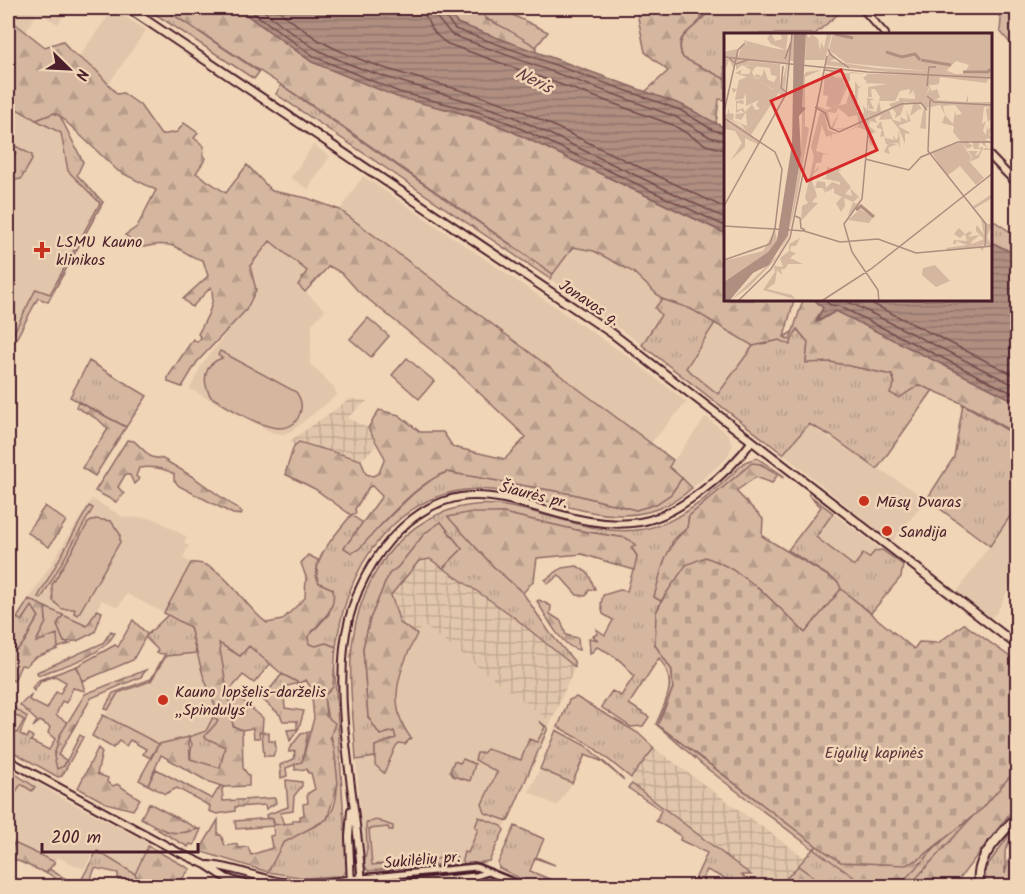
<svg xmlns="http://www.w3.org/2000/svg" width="1025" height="894" font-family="Kalam,sans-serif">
<defs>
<pattern id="industrial-grid" width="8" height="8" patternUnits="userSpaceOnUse" patternTransform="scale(1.5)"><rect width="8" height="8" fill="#e2c6ab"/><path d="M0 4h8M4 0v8" fill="none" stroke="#c3aa93"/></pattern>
<pattern id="grass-tufts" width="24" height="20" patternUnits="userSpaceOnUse" patternTransform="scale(1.5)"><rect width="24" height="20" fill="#d5b7a0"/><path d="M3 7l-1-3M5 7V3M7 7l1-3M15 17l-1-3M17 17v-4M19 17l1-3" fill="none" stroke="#b89d8a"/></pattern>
<pattern id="forest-firs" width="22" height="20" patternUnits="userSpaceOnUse" patternTransform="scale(1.5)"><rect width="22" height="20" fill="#d5b7a0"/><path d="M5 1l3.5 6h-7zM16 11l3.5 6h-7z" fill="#b89d8a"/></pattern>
<pattern id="cemetery-stones" width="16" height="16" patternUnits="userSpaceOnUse" patternTransform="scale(1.5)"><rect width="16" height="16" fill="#d5b7a0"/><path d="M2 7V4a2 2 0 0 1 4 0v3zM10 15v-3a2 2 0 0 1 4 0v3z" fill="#b89d8a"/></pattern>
<pattern id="water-rules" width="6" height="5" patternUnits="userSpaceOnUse" patternTransform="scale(1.5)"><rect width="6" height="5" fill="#b08f81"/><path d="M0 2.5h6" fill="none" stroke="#91746a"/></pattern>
</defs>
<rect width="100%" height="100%" fill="#f0d5b7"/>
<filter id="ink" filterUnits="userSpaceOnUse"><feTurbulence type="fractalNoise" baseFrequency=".0167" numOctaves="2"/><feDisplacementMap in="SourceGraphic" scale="12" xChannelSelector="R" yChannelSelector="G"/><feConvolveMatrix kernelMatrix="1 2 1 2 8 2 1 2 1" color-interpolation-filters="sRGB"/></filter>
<g filter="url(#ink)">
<!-- built -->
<path fill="#e2c6ab" d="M8,8h60l-10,16 -21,-12 -11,20 -18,-14z
M113,9l33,21 -38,55 -12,-15 -18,-12z
M8,104l28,16 18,-7 29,49 -6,13 26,27 -55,100 -10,-4 -30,56z
M313,145l17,11 -22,33 -17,-11z
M363,176l263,179 61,47 -36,41 -311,-233z
M270,240l37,31 -9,14 27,25 -13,14 -2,40 24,23 3,8 -44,35 -10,4 -10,-1 -83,-44 12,-25 49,-62 5,-12 -6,-24z
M573,247l21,4 39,21 29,27 -7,9 6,6 -19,31 -92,-66z
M715,323l38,23 -35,48 -32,-25z
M706,417l22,17 5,11 -7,14 -34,29 -23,-21z
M808,424l119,75 -35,43 -109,-88z
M92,499l31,18 30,1 34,19 -3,6 5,3 -6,12 8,5 -27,50 -37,-19 -9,13 -16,-7 -15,26 -58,-27z
M1017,506v67l-20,39 -6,6 -34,-26z
M833,513l49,37 -7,1 -6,7 -15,8 -38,-30z
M423,624l128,98 -62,139 -4,3 -117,7 -4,-7 -8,-104 19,-3v8l9,8 15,-30 3,-17 -7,-30 2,-15 10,-27z
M196,653l20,55 -4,14 -6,9 -45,15 -56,-30 12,-23 34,-12 15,-25z
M8,697l22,18 -22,35z
M540,769l32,14 -15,23 -28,-14z
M26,776l36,22 88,45 -15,31 -41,-24 -10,19 -27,-12 -2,5 -41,-19 1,-11 -7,-7v-26z"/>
<!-- industrial -->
<path fill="url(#industrial-grid)" d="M350,399l17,2 -20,17 21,10 8,18 -15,14 -50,-16 -12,-2 -5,4 -4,-5z
M430,559l80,55 65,53 -24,55 -128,-97 -6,9 -17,-11 -9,-28 28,-34z
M654,748l151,110 -26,28h-11l-31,-21 -105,-81 -1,-6z"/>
<!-- grass -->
<path fill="url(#grass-tufts)" stroke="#906b66" stroke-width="1.5" d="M146,8h17l96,64 -5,7z
M473,8h25l50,24 -12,15c-22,-14 -44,-22 -63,-39z
M710,8h135l-30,26h-90v45l-42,-21c-12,-26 19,-30 27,-50z
M281,85l272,189 -3,5 -274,-185z
M54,113l6,3 23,46 -6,13 26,27 -55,100 -10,-4 -30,56v-10l28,-55 14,5 50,-91 -32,-32 -7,-38 -25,-13z
M8,142l24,13v5l-11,19 -6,1 -7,-4v-7l8,-17 -8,-5z
M991,219l21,14 5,-5v27l-26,-13z
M662,299l29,9 24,15 -29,45 32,26 35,-48 26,-6 18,-11 11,13 -2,20h25l61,13 3,8 24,2 14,5 -56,79 -46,-33 -22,-12 -26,30 -141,-109 19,-30 -6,-7z
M89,361l58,35 -21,31 -56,-30z
M963,404l54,32v70l-27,40 -63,-47 27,-42z
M757,458l27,18 -1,2 -22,-14 -72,52 -2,12 -14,12 -19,57 7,4 -5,12 -1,32 17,25 1,18 -15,37 159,121 -3,3 88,32 40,-40 41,-33 -74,78h-83l-28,-20 15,-17 -108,-82 -49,-43c11,-25 22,-42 3,-66l-30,46 20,13 -6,9 -12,1 -30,-20 11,-16 9,5 13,-20c-11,-14 -20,-22 -37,-29l-7,7 -1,-16 9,2 -5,-4 4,-2 -1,-5 9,6 8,-15 -10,-6 -2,-10 2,-9 17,-5 7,1 10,-35 -6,-9 4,-2 -9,-7 -45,-7 -78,-18 -54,4 44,49 30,27 27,40 24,28 1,6 -65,-53 -67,-46 19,-19 -21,-27 -16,11 -27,34 -9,7 -19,45 -7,29 5,69 12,18 15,-4 1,8 -21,7v11l-19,3c-2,-40 -9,-82 -3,-122 12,-81 73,-147 158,-131 45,8 87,30 134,22 41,-8 71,-40 100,-67z
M447,472l126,22 63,16 20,-6 15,-10 11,-16 10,10c-94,83 -196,-61 -299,37 -35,33 -51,76 -57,122l-10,-4 -10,3 -8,-2v-7l21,-23 4,-25 -14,-6c-10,-24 19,-50 32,-68l12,8 -18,24 7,6 61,-59 22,-17z
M808,494l25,19 -17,24 38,29 9,-12 6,4 6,-7 7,-1 21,15 -2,12 -30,36 -30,-24 -3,-7 -50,-32 33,-43z
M577,566l11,7 7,16 -6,1 -3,6 -9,-1 -18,-20 -11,9 -3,-4 17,-12z
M32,605l7,12c-10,12 -11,25 -23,34 -11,-14 -8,-19 1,-33l6,2z
M45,607l18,8 -6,10 7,17 6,2 -13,4 -22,-5 11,-21z
M169,614l21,12 6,27 -30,3 -15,25 -33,12 -10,17 -3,-2 8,-15 38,-14 14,-25 -9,-1 2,-3 -13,-13z
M218,642l22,14 9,-10 21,18 -16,19 -11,-8 -13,15 33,28 -1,14 7,1v8h6l1,8 -3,7h-9l-2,-24h-3l1,6h-6l-1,-10 -11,2 -9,-4z
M334,659l13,212 -8,7 -1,-2 -34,2 -36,-6c4,-8 9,-22 15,-28 8,-9 30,-15 41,-23 28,-21 3,-95 0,-125l9,-9z
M77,666l8,25 -12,-3 -7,15 -4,-2 -6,14 12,8 -8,12 -6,21 10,10 16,-31 3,2 -21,39 -4,1 -50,-28v-21l9,5 7,-13 -12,-7 2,-4 -6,-6 19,14 -7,17 7,4 2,-4 4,3 -2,4 18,9 6,-11 -7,-6 2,-6 -10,-6 -7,6 4,-6 -17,-16 12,-11 -3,6 18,9 9,-17 4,2 6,-12 -11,-6 -14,5 -7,10 -2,-3 7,-8z
M282,674l17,9 -16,4 2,21 19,3 -5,17 -9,13 -3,-11 10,-1v-8h-14l-3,-6 -18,-16z
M576,697l62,36 16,15 -23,30 -42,-34 -31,-17 11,-27z
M103,715l56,29 -9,14 -7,-4 3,-5 -16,-9 -4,6 -7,-5 -6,7 -21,-12z
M213,717l5,4 -8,13 15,13 -5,22 -30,-10 2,-15 -3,-7 17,-6z
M539,721l9,7 -40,93 -23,-8 -3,-9 15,-32 -22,-12 2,-7h6l4,-4 34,11 8,-21 8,3 8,-15z
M556,730l30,16 38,34 -23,-19 -16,-6 -13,28 -32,-14z
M308,732l-6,30 -16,6 1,8 -6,2 -1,-13 14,-6 1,-8 -6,1v-3l12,-15z
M8,769l27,18 -3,4 -11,-7 -13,20z
M156,769l56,30 8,-13 4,1 -2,2 1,12 52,-3 1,5 -10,6 -1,-4 -30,2v4l-18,3 -8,-3 1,-5 -33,-18 -12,6 -17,-9z
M286,780l16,2v4l-8,10 -1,15 -13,2 4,11 -9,2 -2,-7h-6l-1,-4 22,-8z
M632,784l119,91h-9l10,11h-10l-35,-16 -8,16h-7l15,-33 -27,-13 1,-4 -25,-15 5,-11 -33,-22z
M479,817l23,9 2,4 -15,31 -24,4 -3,-5 2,-8 4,1 10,-24 -3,-2z
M376,820l17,6v4h-4l-1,-3 -19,2 3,36 82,-8v-4l3,5 -6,5 -23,3 -1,-4 -13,1 2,4 -48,4 -4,-7 3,-15 -1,-26z
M1017,824l-12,27v23l3,-13 9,-10v35h-31l-1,-17z
M154,825c22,12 27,5 47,4l-7,16 -4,-1 -2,3 -35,-20z
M515,826l29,13 -8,18 19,8 -20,-7 -5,13 36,15h-30l-37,-18 -1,-5z
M97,851l38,23 3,7 9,5h-15l-14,-6v-7l-23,-5 -6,16 -4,-1 -2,3h-31l3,-8 -9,-6 3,-3 29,17z
M482,878l1,4h15l-2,4h-65l2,-3z"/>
<!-- forest -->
<path fill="url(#forest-firs)" stroke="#906b66" stroke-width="1.5" d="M163,8h74l75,54 195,67 217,104 1,67h69l-10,37 6,3 13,-40h12l8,8 -7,11 2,3 18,-11 181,91v34c-29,-22 -64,-38 -98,-51l-20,13 -9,-5 5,-10 -3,-8 -61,-13 -25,1 2,-21 -11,-13 -7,16 -11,-5 -26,6 -62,-37 -29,-10 -29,-27 -39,-21 -21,-4 -20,27 -238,-167z
M445,8c17,0 32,-4 42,12 14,4 35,18 49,27v6l-79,-30z
M636,8h69c-3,24 -35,21 -22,50l42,21v21l-6,-1 -3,25 -34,-19 -37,-13 23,-21 -23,-19z
M994,8h23v43l-17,-20 1,-12z
M8,18l37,29 18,-6 7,10 26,19 21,24 6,-1 17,12 21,30 16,-3 7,-9 14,10 -4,5 10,8 -1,10 3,2 -10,15 30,20 21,-28 25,26 35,7 33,12 333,250 -4,7 13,11 -11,16 -15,10 -20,6 -63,-16 -126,-22c-31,11 -65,52 -88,77l-7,4 -8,-5 38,-52 -10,-10 -3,1 -14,22 1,4 -5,2 -36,-26 -30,-15 9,-28 5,-4 62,18 5,14 7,2 6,-3 6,-15 -17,-30 11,-18 20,5 21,17h23l10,15 52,12 21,-22 -75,-71 -93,-75 -15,-17 -14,-8 -24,26 -7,-7 9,-14 -37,-30 -20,25 6,24 -10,20 -49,52 -15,25 -14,-5v-5l25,-38 4,3 4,-4 -3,-4c7,-13 19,-32 13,-47l-19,20 -9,-8 25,-23 -5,-16c-12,-2 -19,-10 -30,-14 -13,-4 -26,1 -37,2v-5l-11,-8 12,-8 19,-37 -38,-19 -58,-55 -6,-3 -18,7 -28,-16z
M78,402l48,25 -31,49 -13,-8 26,-39 -9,-9 -23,-13z
M127,440l7,1 17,16 12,2 30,18 49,35 -1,3 -8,-1 -54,-28 -5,-6v-6c-10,-6 -23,-8 -35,-6l-3,8 3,3 -5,5 -4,-9h-5l-7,12 6,7 -8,8 -21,-11z
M752,463l8,1 18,10 -6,9 -16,-6 -20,14 27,28 -1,17 76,46 3,7 -36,44 -47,-46 -93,8 -4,6 -7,-4c8,-28 10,-49 33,-69l2,-12z
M45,506l21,15 -17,26 -22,-15z
M467,513h36l78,18 45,7 10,7 -5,2 6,9 -3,14 -52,-16 -45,4 -3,22 -11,13 -30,-27 -45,-49z
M441,522l21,27 -19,19 -13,-9 -11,2 -28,34 9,28 17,11c-17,34 -32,70 -6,104l-6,6 -6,-1 -3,3 -12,27 -9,-8v-19l21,-8 -2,-7 -14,4 -12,-18 -5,-69 7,-29 19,-45 9,-7 27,-34z
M308,555l10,5 -2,16 3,7 14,6c4,23 -13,31 -25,48l1,7 7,2 10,-3 10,4 -3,40 -9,9 2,20 9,7 -5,15 4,9 4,37 -11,35 -44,24 -15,29 -66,-20 -1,-4 17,-28v15h3l4,11 12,-2 1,4 10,-1 3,8 21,-7 -2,-12 4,-1 -1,-9 -37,3 -1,-8 38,-3v7l20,-2v-3h7v-4l4,-1 -1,-11 5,-1 -1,-9 8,-5 -4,-16h-3l-1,-4 -12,1v-6l7,-2 12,-44 -3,-30 -5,-8 -7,3 -17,-9 -33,-28 -9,10 -21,-13 14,83 9,4 1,38 6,8v10l-25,1 -17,-6 -46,-26 -13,30 -9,-5 20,-36 30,-7 1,22 30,9 5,-21 -21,-10 14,-16 -5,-4 3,-9 -13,-33 -13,-48 -26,-14 27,-50c32,-3 53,45 76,60l15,-3 23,-22 1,-21 -5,-14z
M29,599l16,8 1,15 -10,20 21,-8 1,15 -24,9 -8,8 -5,-1 -7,16 -4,-2 -2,5v-44l8,10c12,-7 13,-21 23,-33l-7,-11 -10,15 -5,-3z
M539,600l12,6 -1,8 11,7 5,14 12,3 1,12c-18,-3 -33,-34 -42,-49z
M97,610l5,2 -7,20 -18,9 -13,1 -7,-17 6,-10 24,11z
M133,620l14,14 -14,26 -50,21 -6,-15 38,-21 3,2z
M111,631l4,2c-13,24 -52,33 -77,42l-1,-3 66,-29z
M146,670l-5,7 -50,21 -33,57 8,5 -2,6 -7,3 -3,-13 6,-21 25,-41z
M98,748l4,4 -5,22 11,4 -1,4 6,4 4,-2 23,15 -7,11 -27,-7 -28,-15z
M463,759l12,5 -5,17 -17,-5 -3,-5 4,-10 6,2z
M1017,768v36l-61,79 -5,3h-42z
M149,803l49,26c-26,9 -35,1 -57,-11z
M942,841l-40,41 -37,3 -51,-36 3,-3 24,16 78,-3z
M14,843l41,19 -9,11 -35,-15 -2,-1z
M148,846l42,23 -14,17c-16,1 -34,5 -41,-12z
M798,866l28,20h-33l-8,-6z"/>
<!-- cemetery -->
<path fill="url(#cemetery-stones)" stroke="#906b66" stroke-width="1.5" d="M705,557c42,14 69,46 100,76l36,-44 73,60 5,-7 19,1 26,-19 53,38v106l-34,40 -64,51 -13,6 -65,-3 -24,-16 -159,-121 15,-37 -1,-18 -17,-25 1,-32 9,-18 21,-30z"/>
<!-- pitch -->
<path fill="#d5b7a0" stroke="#906b66" stroke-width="1.5" d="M368,318l21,18 -18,21 -21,-18z
M220,351l76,41c6,8 7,17 2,26 -15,28 -68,-11 -87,-21 -10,-16 -7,-33 11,-39l-4,-3z
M407,358l27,23 -15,18 -27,-24z
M89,506l4,2 -52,91 -3,-2z
M95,519l16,2 9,13v8l-42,73 -4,-2 1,-4h-13l-9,-8 -1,-16 36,-62z"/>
<!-- water -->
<path fill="url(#water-rules)" stroke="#87625f" stroke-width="1.5" d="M237,8h208l12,15 225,82 43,23v105l-218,-104 -30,-12 -80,-20 -85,-35z
M991,242l26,13v147l-181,-91 -20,11 7,-14 -8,-8h175z"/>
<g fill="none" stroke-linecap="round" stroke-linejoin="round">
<!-- shore -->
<path stroke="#734c4d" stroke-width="1.5" d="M247,8l68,49 84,35 80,20 30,11 216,103
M260,8c19,14 39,32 60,43 62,31 129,41 192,65l213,102
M275,8c16,11 31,26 49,35 60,32 129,41 192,65l209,100
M424,8c1,14 12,29 24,36l225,81 33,20 19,5
M433,8l3,9 16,18 224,82 34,20 15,4
M441,8l1,5 13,16 225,81 33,20 12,3
M825,300l5,5 9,1 179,90
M845,300l173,87
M865,300l153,77"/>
<!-- tertiary casing -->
<g stroke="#4a1f2b" stroke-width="10">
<path id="tertiary" d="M362,878l114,-11 47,19
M376,886l100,-10 12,-4"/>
</g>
<!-- secondary casing -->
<g stroke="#4a1f2b" stroke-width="10">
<path id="secondary" d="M862,8l23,26
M990,156l28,29
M8,760l170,92 28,13 20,13 24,8
M209,865c25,2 48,13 73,17 26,4 54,-1 80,-4
M351,886l-2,-49 2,-27
M362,886c-4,-76 -26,-163 -18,-239 4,-39 20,-77 46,-107 85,-96 155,-3 250,-18 38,-6 90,-50 112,-81"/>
</g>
<!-- primary casing -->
<g stroke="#4a1f2b" stroke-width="11">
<path id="primary" d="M128,8l485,326 405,312"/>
</g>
<!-- trunk casing -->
<g stroke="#4a1f2b" stroke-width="12">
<path id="trunk" d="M980,886c-8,-27 22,-51 38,-71"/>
</g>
<!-- tertiary -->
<use href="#tertiary" stroke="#f0d5b7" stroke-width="5"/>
<!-- secondary -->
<use href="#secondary" stroke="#f0d5b7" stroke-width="6"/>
<!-- primary -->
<use href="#primary" stroke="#f0d5b7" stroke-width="7"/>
<!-- trunk -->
<use href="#trunk" stroke="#f0d5b7" stroke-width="8"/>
</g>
</g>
<!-- markers -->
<g fill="#c8321e" stroke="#f0d5b7" stroke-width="2">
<path d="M39 241h6v6h6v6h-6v6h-6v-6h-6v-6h6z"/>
<circle cx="864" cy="501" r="6"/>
<circle cx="887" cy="531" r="6"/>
<circle cx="163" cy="700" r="6"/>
</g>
<g text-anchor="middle" stroke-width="5" stroke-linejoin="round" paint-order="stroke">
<!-- poi labels -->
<g font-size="16" fill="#4a1f2b" stroke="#f0d5b7" text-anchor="start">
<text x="56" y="247">LSMU Kauno<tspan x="56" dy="18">klinikos</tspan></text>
<text x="876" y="507">Mūsų Dvaras</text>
<text x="899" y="537">Sandija</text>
<text x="175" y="697">Kauno lopšelis-darželis<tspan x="175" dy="18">„Spindulys“</tspan></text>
</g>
<!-- street labels -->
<g font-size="16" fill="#4a1f2b" stroke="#f0d5b7">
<text transform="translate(590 302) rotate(34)" y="6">Jonavos g.</text>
<text transform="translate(534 494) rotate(14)" y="6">Šiaurės pr.</text>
<text transform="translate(422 859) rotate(-5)" y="6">Sukilėlių pr.</text>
</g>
<!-- park labels -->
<g font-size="16" fill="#5f363d" stroke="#f0d5b7">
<text x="874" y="758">Eigulių kapinės</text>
</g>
<!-- water labels -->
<g font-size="18" font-style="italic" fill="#643b40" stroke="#f0d5b7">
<text transform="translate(534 80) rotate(26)" y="6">Neris</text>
</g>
</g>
<!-- overview -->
<g transform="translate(724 33)">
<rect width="268" height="268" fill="#f0d5b7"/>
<path d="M68,0h2l3,28h-7l-3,6 -3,29 -5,-2 8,-31 -40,-2 -2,5 12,-1 -5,7 3,7 5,-2 -1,3 14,10 -13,24 -14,16 -5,-6 -13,-5 30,22 5,-3 -4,7 -30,-21 -5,10v-22l3,3 2,-7v5l5,1 -1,6 14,6 -1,-14 -5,8 -6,-2 1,-4 8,-1 -3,-3 -5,3v-12l7,-1 1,4 -7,-1v7l6,-2 2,4 7,-8 3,6 5,-1 -4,-4 3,-5 -13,6v-13l-3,6 -8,1 2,-10 -4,3 -1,-5 5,1 2,-9 8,-3 -12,-4 6,-3v4h8l2,-4 -9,-5 -6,5v-12l-2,11 -5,-9 -3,9 -2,-11 9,1 -9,-2v-5l13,-3 1,8 4,-12 5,-1 -4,-4 30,8 13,2 5,-3 -1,9zM105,17l7,8 -6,3 46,7 50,3 6,-7 23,10h37l-6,9 -46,-6 -1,7 -12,2h3l-5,10 6,-9v4l6,-2 3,8 -4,3 30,2 2,-8v8h23l1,16 -4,4 -2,-13 4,-2h-6l-2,17 4,-3 -3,10 3,4 1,-9 1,4 2,-2h2l-3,7 3,3 -7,1 7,4 -7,-1 1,5 -6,-5 -2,6 5,-1v3l6,-5 -3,3 4,1 2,-5v5l-2,1h-8l-3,8 -10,4 3,-5 -4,-6h10l-3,4h3l3,-6h-7l-2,-8 -5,1 6,4 -6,3 -14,-17 1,-6 -12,-3 3,-8 8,9 2,-13 1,4 6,-1 -7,-9 -12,1 2,9 -5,-10 -14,3v21l-6,-1 -1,6 5,-28 -6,-3 4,6 -5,1v8l-4,2 4,-2v-7l-7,5 3,-12 -8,-2 -5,15 8,4 -2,-11 5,11 -13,5 11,6 1,2 -5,-1v11l-6,-15 1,19 -2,-5h-8l7,1 -9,4 2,6 -6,-2 4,-8h-2l-2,-8 -4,1 2,-8 -5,-1v-2l4,-5 4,17 9,2 -1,-6 3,6 2,-2 1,-9 -8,-10 -12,1 2,-5 -6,3 2,5 -7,-2 -1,5 7,6 -8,3 5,1 2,11 -5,-3 -4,-14 -9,-3 -10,5 12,-7 -2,-10 -8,2 -11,-9 -2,5 -8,-1 3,15 8,-14 -6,16 21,-2 -21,3 -3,-3 -5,-15 -8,-5 -1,-2 11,5 13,-6 6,-22 -10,-6 11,3 -5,-6 -17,-5 17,5 73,2 -90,-10zM126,39l18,2 -5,4 4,4 -8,5 -4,-6v14h-5l4,-4h-4l-4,13 -11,2 5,-2 10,-24v9zM141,50l22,1 -19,3v10h4l-1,-8h4l5,8 -4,15 -8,-2v-8l1,7h5l-4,-8 4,-2 -7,-1v13l-4,-6 1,9 -4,-2 -1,-13v13h-2l1,-23zM186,56l-1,6 5,-5 -1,8 2,-6v7l-16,-1v3l-10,3 7,9 -1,5 5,-3 1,7 -8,-2 -4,-10 -10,5 9,-6 -7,2 -2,-10h16l5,-10zM95,133l10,1v1h8l5,2 -4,1 13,16 -6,7 7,2 -2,-8 9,9 -6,5 4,2 4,-5 -4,8 -9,9 5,-14 -9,-4 1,8 -4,6 -5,-9 6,-6 -8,-4v-5l-8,4 -1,-4v6l-2,-6h-8l2,-7 8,1 1,6 6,-6 8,3v-3l-19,-4h5l1,-11 -8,-1 -1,4 -3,2v2l-1,-2zM268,161v4l-18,11 13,15h5l-5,13 5,10 -6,-2 -1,-9 -1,9 -9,2 9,-1 -1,5 -5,-4 -30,4 -2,-3 21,-3 -11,-4v3h-3l1,-4 13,1 -2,-7 -5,4 -6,-4 5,-6 6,6 5,-3 2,2 -4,4 12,-2 -9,7 1,2 12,-5 -8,-8v-5h2l6,9 -3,-16 -9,-12zM136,176l13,8 -4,6 -21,-3z" fill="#d5b7a0" fill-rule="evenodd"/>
<path d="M47,0l4,8 7,-2 -2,-6h8l-2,17 -15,-6 -4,-6zM82,0l3,5 3,-4 6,5 2,12 1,-9 3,6 3,-15h5l-7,27h-20zM23,28l33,3v27l-29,44 9,7 -34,-25 20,13 7,-8 -4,-3 5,2 6,-7 13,-25 -15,-9 3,-3 -7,1 2,-4 6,2 2,-7 4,11 6,2 3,-6 -6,-1 -1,-7 -26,-3zM97,37l-16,7v49l4,2 -12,69 -9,40 -9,17 -5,7 -25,26 -18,13 47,-45 11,-23 12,-78 2,-77 3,-5zM153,42l9,1v3l12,-3 9,6 -3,6 -8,-1 -3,6 4,-9 -11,-4 -18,2 1,-5zM96,79l4,1 4,17 10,4h-6l-1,8v-7l-5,2 -4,-12 -6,26 15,4 -8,-1 -2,9h-5l-4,18 5,15 -5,6 6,1 -17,18 1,-15 6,-3 -3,-5 9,-41 -3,-10zM2,90h1l32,22 -14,-7v9l-14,13 11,-17 -7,-12 -9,-2zM76,205l-4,8h-5l-1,5 6,2 -6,5 13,6h-15l-3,5h-4l1,6 -5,-5 -2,13 -8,6 25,6 3,4 -32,-9 12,-18 -1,-6 9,1 -3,-9 9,-7v-7z" fill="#d5b7a0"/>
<path d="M101,40l18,7 2,5 -5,19 -8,4 -6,-2 2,-10 -5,-1zM211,232l15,16 -14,6 -14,-12 1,-7z" fill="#d5b7a0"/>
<path d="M109,0h159v41l-27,-2 4,-7 -13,-4 -10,10 -14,-7 -5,7 -81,-8 -17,-13zM237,109l10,15 -2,4 15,17 -8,7 -16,-19 -13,10 -15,-23zM51,197l2,10 -9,12 -44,30v-21l39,-10z" fill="#d5b7a0"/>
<path d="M70,0h12l-4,74 4,1 -7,8 2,38 -13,81 -19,30 -16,8 -23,27 -6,1v-19l44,-30 9,-12 15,-96z" fill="#b08f81"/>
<path fill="none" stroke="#b08f81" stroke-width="3" d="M111,1l18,4M162,19l16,5 13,-3 5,6M197,27l30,5M239,39h25l2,-3M132,177l5,-4 13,11"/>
<path fill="none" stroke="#ae8c7f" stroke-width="1.5" d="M104,16l3,6 18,13M0,24l144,15 125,6M5,25l7,6 12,-4M61,26l6,-17M59,33l-2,22 5,4M100,37l18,2M204,48l-1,5 2,-19h7M203,63l7,6 59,3M206,67l-2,51 58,73 -1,22M91,74l10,6 5,15 9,4 62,-28 20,-1 6,7M0,79l14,-62 7,-7M0,85l51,34 7,17 -7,59 -5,16 -46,16M140,89l4,11 -6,66 -18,25 8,28 26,38 1,12M141,126l44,11 12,-13 37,-15h35M0,173l62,-112 6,-61M71,183l5,2 1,10 4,2M0,193l81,5M80,198l36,11 38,-3 38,14 77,-7M13,269l34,-33 19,-31 37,-182M96,269l51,-33 122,-96"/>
<path fill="#d62828" fill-opacity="0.15" stroke="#d62828" stroke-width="3" d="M117,37l36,80 -70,31 -36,-80z"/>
<rect width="268" height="268" fill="none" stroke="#4a1f2b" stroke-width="3"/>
</g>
<!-- margin -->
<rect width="1025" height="894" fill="none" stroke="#f0d5b7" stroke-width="30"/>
<rect x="15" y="15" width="995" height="864" fill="none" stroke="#4a1f2b" stroke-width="2" filter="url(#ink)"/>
<!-- north arrow -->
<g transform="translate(69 69) rotate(114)" stroke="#f0d5b7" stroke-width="4.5" paint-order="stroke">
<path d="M0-4.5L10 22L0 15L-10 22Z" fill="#4a1f2b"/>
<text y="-9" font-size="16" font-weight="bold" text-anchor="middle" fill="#4a1f2b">N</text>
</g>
<!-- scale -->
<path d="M42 843v9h156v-9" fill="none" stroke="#4a1f2b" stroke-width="3"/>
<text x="51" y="843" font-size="18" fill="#4a1f2b" stroke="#f0d5b7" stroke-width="4.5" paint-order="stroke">200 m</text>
</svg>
